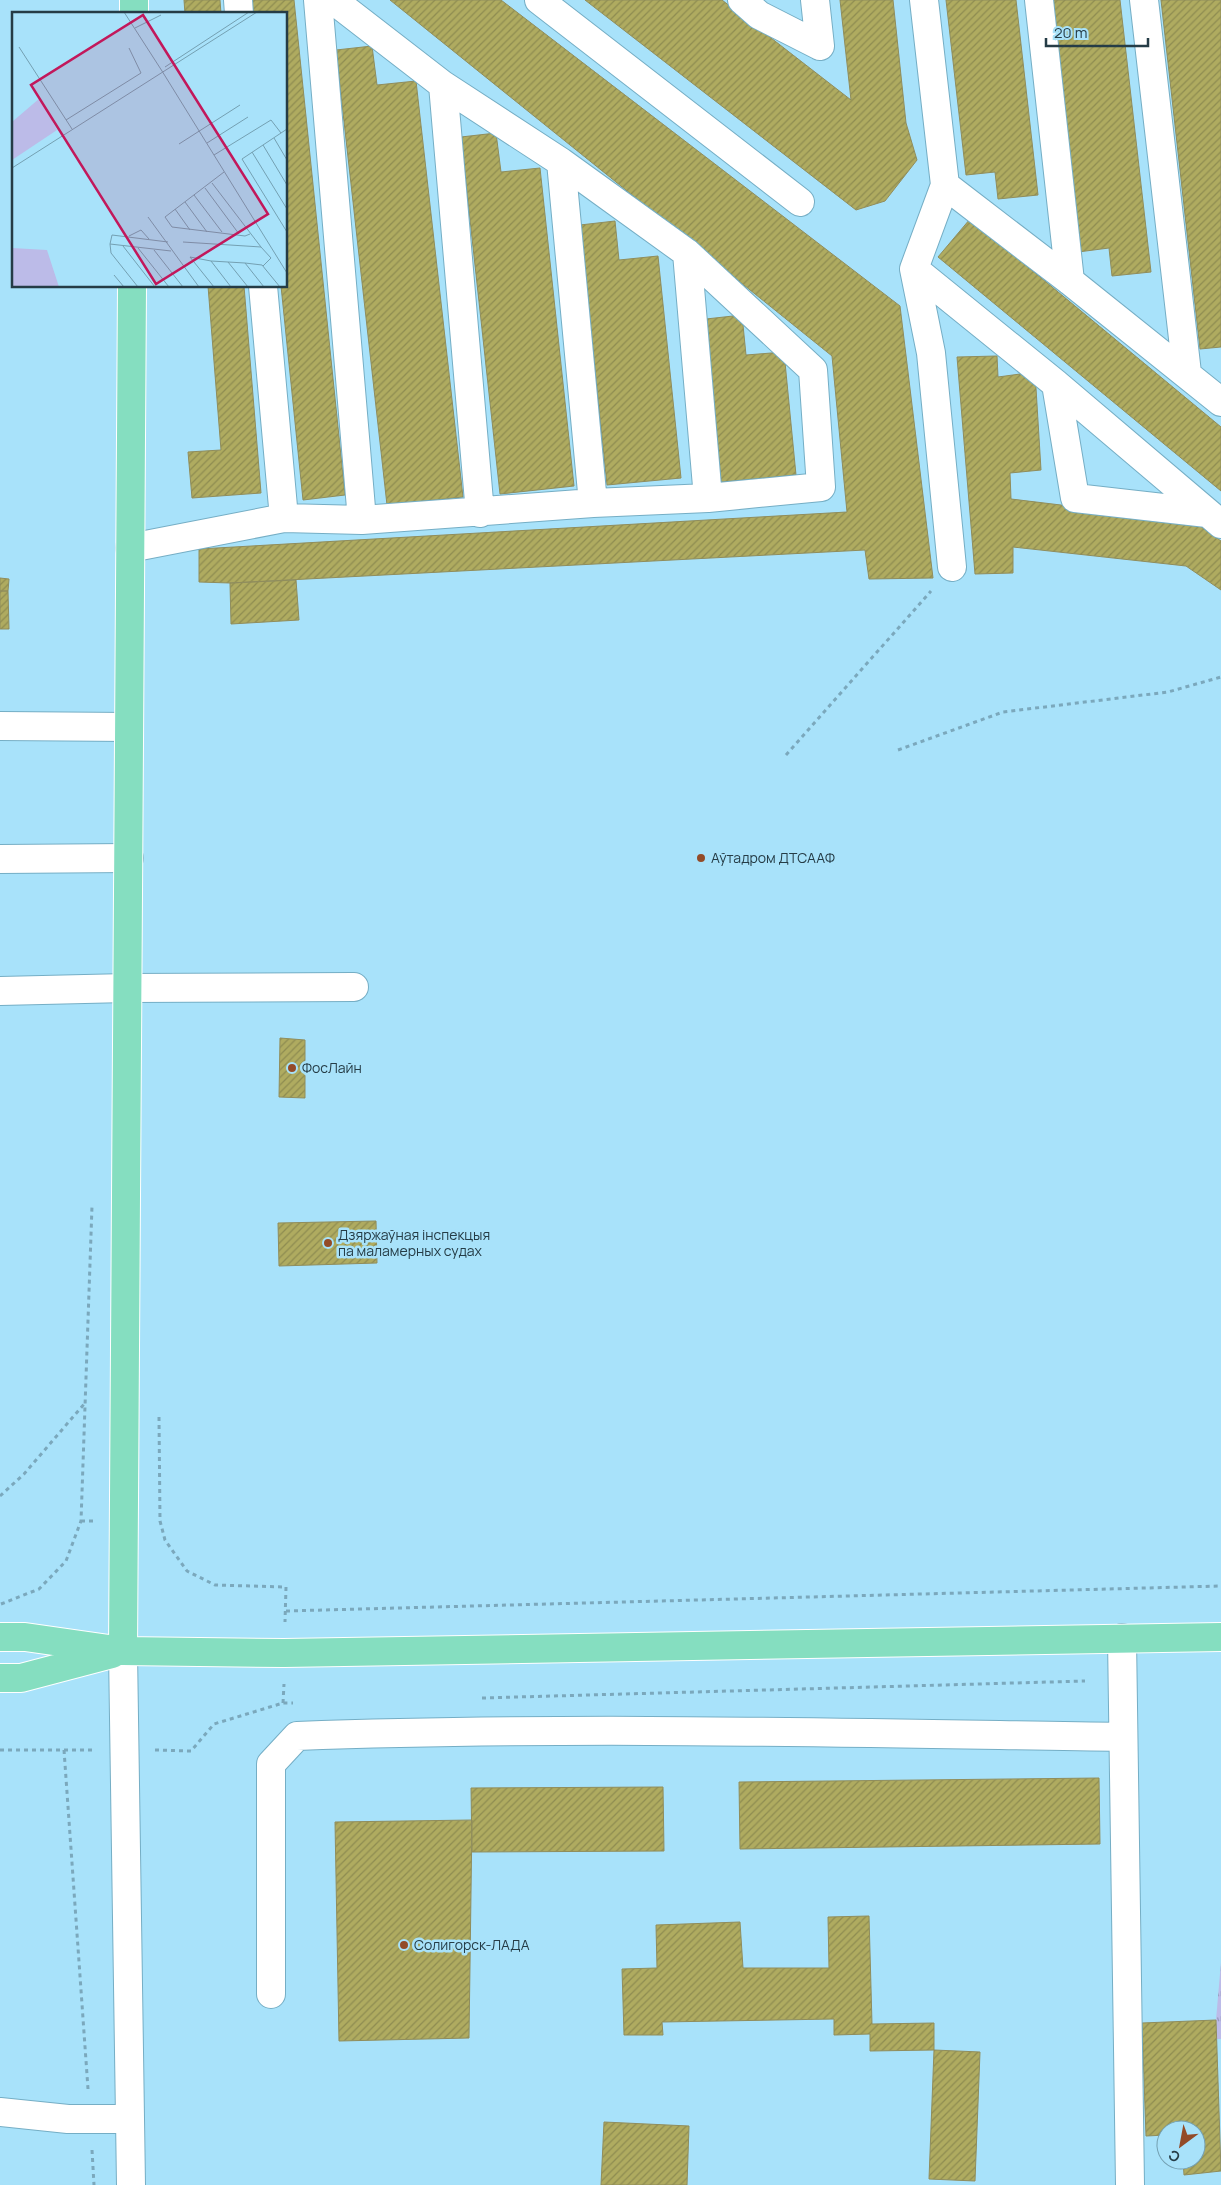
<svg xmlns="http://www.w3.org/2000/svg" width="1221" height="2185" font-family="Manrope,sans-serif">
<defs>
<pattern id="grass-tufts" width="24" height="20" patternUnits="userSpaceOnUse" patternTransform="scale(1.25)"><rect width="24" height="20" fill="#bcbbe8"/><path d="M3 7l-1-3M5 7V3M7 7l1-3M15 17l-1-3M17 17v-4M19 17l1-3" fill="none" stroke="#9999be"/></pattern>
<pattern id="building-hatch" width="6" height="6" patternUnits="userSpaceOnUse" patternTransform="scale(1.25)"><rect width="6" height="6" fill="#afab60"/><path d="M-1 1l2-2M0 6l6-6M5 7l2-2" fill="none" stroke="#8e8c51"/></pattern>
</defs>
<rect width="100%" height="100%" fill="#a8e2fa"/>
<!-- grass -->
<path fill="url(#grass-tufts)" d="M1221,1962v77h-4l-1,-19z"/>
<!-- building -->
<path fill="url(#building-hatch)" stroke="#908d5c" d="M184,0h36l1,14h-36z
M252,0h42l51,495 -42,5 -22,-214h5v-272h-33z
M390,0h111l399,306 33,272 -64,1 -4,-29 -635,33 -31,-1v-33l648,-37 -15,-156z
M585,0h137l129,100 -11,-100h53l13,123 11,37 -32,41 -29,9z
M946,0h70l22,195 -40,4 -3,-27 -29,3z
M1049,0h71l31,272 -39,4 -3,-28 -31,4z
M1161,0h60v347l-21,2z
M372,46l5,39 39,-4 47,416 -76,8 -51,-455z
M496,133l5,39 39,-4 34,318 -74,8 -39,-357z
M970,219l251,208v64l-283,-234z
M615,221l4,39 39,-4 23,222 -74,7 -27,-260z
M208,286h36l17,207 -69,5 -4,-46 33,-2z
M742,315l4,40 38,-3 12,123 -75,7 -15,-163z
M997,356l1,21 37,-5 6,98 -31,3 1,26 182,22 28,20v49l-35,-24 -173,-19v26l-38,1 -18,-217z
M0,578l9,1 -1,12h-8z
M296,580l3,40 -68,4 -1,-41z
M0,591h8l1,38h-9z
M280,1038l25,2v58l-26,-1z
M376,1221l1,42 -98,3 -1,-43z
M1099,1778l1,66 -360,5 -1,-67z
M663,1787l1,64 -192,1 -1,-64z
M472,1820l-3,218 -130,3 -4,-219z
M869,1916l3,108 62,-1v27l-64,1v-17l-36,1v-16l-172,3 1,13h-39l-2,-66 35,-1 -1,-43 84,-3 3,46h86l-1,-51z
M1216,2020l5,151 -37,4 -1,-15h13v-30h-30v5l-20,1 -4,-113z
M934,2050l46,2 -5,129 -46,-2z
M604,2122l85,4 -2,59h-86z"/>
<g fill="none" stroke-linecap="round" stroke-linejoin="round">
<!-- minor casing -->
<g stroke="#75aec5" stroke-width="30">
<path id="minor" d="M238,0l1,14
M318,0l44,520
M539,0l261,202
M742,0l17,15 61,31
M815,0l5,46
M924,0l21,185 -31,84 17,84 21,214
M1039,0l31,281
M1144,0l43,373
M443,85l37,428
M561,162l32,341
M945,185l125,96 151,121
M687,253l21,245
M914,269l142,115 165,140
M263,286l21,232
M1056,384l19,114 132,15
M130,548l154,-30 78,2 231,-17 115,-5 113,-11 -8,-117 -126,-117 -126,-91 -118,-77 -110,-85
M0,726l129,1
M0,859l129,-1
M0,991l127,-3 227,-1
M1122,1638l8,547
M123,1651l8,534
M271,1994v-230l26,-28c275,-10 551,-3 826,1
M0,2112l68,7h62"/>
</g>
<!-- major casing -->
<g stroke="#fff" stroke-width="30">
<path id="major" d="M134,14v-14
M0,1637h25l98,14 161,2 937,-16
M123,1651l9,-1365
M0,1678h21l91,-24"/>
</g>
<!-- path -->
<path stroke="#7ba8bc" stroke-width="3" stroke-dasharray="4 4" stroke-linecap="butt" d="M898,750l105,-38 165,-20 53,-15
M786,755l145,-164
M159,1417l1,104 5,19 22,31 28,14 71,2 -1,35
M0,1496l24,-22 61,-71
M81,1521h12
M1,1604l38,-15 27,-28 15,-40 11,-315
M286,1611l935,-25
M482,1698l603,-17
M283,1703l1,-19
M0,1750h64l24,339
M64,1750h30
M155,1750l36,1 23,-27 69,-21h10
M92,2150l2,35"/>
<!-- minor -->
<use href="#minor" stroke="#fff" stroke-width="28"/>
<!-- major -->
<use href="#major" stroke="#85dec0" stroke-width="28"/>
</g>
<!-- markers -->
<g fill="#934b28" stroke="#a8e2fa" stroke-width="2">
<circle cx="701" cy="858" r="5"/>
<circle cx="292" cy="1068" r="5"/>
<circle cx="328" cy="1243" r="5"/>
<circle cx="404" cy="1945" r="5"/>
</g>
<g text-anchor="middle" stroke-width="5" stroke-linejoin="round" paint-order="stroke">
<!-- poi labels -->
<g font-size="14" fill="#253c46" stroke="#a8e2fa" text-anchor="start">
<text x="711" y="863">Аўтадром ДТСААФ</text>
<text x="302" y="1073">ФосЛайн</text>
<text x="338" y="1240">Дзяржаўная інспекцыя<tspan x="338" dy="16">па маламерных судах</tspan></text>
<text x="414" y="1950">Солигорск-ЛАДА</text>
</g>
</g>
<!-- overview -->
<g transform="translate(12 12)">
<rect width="275" height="275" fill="#a8e2fa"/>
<path d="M28,86l17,32 -45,30v-38z" fill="#bcbbe8"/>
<path d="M0,236l35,2 12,37h-47z" fill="#bcbbe8"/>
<path fill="none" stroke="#74a0b2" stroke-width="1" d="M112,0l38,59M123,16l26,-13M7,35l53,82M153,55l84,-55M150,59l125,202M54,108l75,-47 -12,-25M275,117l-45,30 45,73M262,126l13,22M195,131l41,-26M167,132l61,-39M251,133l24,40M240,140l35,57M202,143l57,-35 10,13M0,156l245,-156M212,160l-59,45 7,10 73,9 5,-2M193,176l34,46M182,183l28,37M173,190l22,30M163,197l15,21M136,205l51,70M117,224l12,-6 8,9M171,230l78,5 -49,-64M98,232l2,-9 56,7M111,234l32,41M249,235l10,11 -8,8M126,236l31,39M142,238l29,37M178,245l21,4 20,26M178,245l24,30M199,249l17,1 20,25M216,250l17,1 19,24M233,251l17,2 18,22M102,263l10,12M126,275l-27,-34 -1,-9 61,7"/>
<path fill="#c2185b" fill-opacity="0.15" stroke="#c2185b" stroke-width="2.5" d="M131,3l125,199 -112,70 -125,-199z"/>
<rect width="275" height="275" fill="none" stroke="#253c46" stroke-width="2.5"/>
</g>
<!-- north arrow -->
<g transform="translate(1181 2145) rotate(212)"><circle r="24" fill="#a8e2fa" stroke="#74a0b2"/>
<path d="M0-4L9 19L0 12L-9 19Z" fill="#934b28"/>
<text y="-8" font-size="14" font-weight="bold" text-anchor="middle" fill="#253c46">С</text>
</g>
<!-- scale -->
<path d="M1046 38v8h102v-8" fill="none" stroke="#253c46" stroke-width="2.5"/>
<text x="1054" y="38" font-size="15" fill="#253c46" stroke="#a8e2fa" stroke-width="4" paint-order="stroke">20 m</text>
</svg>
